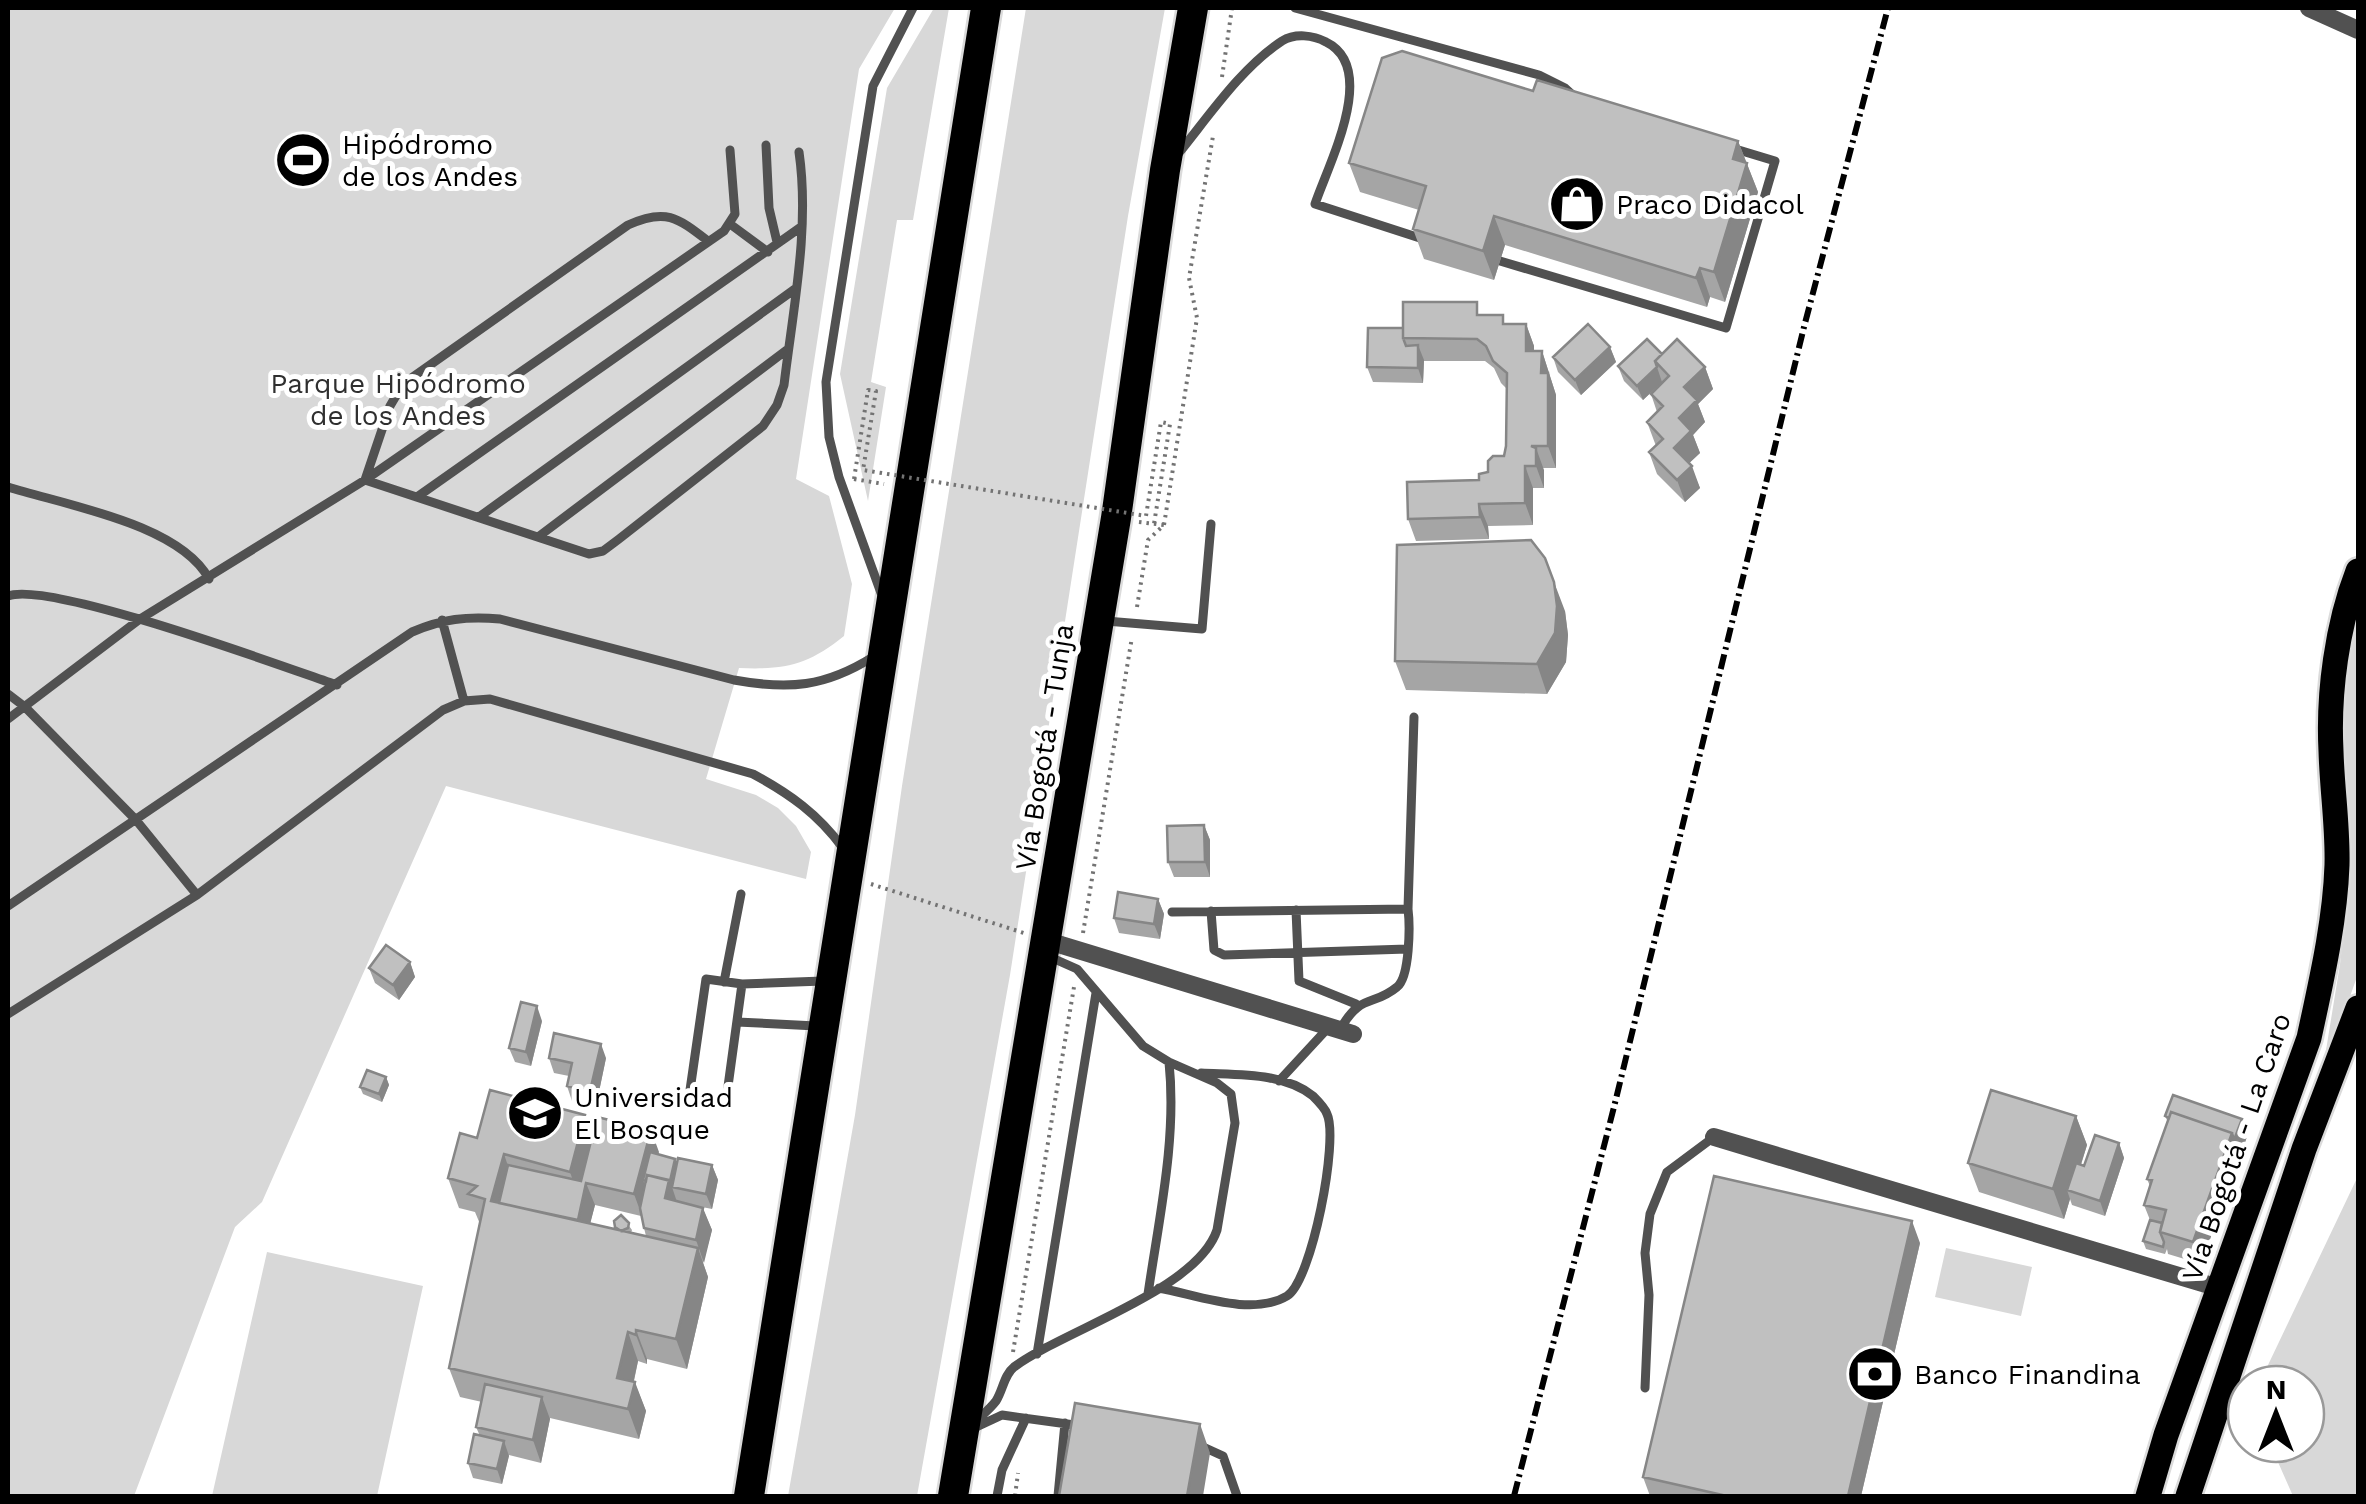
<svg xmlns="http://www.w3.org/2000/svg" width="2366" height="1504" font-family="'Work Sans',sans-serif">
<rect width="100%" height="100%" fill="#fff"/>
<!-- green -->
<path fill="#d8d8d8" d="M8,8h887l-36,61 -63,410 33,17 23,88 -8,52c-36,29 -59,34 -105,32l-33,111 50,16 22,13 18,18 15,26 -5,27 -360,-93 -184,416 -27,25 -101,269h-126z
M934,8h15l-36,212h-16l-26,162 15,5 -18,114 -28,-127 47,-286z
M1026,8h139l-37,208 -118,759 -93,521h-129l67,-381 47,-329z
M2354,622l4,7v345l-36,101 18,-111 12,-112 -11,-111 3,-59z
M2358,1176v320h-65l-23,-52h36v-60h-47z
M1946,1248l86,19 -11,49 -86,-19z
M267,1252l156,34 -46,210h-165z"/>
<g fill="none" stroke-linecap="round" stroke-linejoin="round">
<!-- primary casing -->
<g stroke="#dbdbdb" stroke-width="30">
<path id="primary" d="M2148,1496l18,-61 143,-397c12,-56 26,-115 28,-173 1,-38 -5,-76 -6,-114 -3,-58 6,-126 27,-180
M2188,1496l116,-347 54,-141"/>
</g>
<!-- highway casing -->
<g stroke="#dbdbdb" stroke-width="35">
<path id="highway" d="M749,1496l237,-1488
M953,1496l163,-978 49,-348 28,-162"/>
</g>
<!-- path -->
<path stroke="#737373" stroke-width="4" stroke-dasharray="2.5 5" stroke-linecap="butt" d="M1222,77l10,-69
M854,479l30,5
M1139,522l25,3
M1137,607l11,-67 16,-15 33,-207 -8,-40 24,-142
M871,884l153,49
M1083,933l49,-296
M1013,1352l61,-365
M1015,1496l3,-23"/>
<!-- lane -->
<path stroke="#515151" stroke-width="9" d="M1295,8l244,67 26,13 11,10
M766,145l3,63 8,34
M1178,154c31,-38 63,-86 104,-113 13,-8 31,-6 44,1 53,26 3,121 -11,162l111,36
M730,224l38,28
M708,241c-31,-24 -43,-33 -80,-16l-225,159 -13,22 -25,74 224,74 14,-3 16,-12 144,-113 14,-21 7,-20c9,-76 26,-157 15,-233
M1500,261l226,67 49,-167 -43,-13
M8,487c57,18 172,37 201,92
M417,497l384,-270
M479,517l316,-228
M538,537l250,-188
M881,593l-42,-116 -10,-40 -3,-55 47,-296 40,-78
M8,596c41,-16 276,71 329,89
M442,620l22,81
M1106,621l96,8 9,-105
M8,694l17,13 111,113 61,75
M8,719l132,-100 225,-139 359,-249 11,-17 -5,-64
M8,906l404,-274c30,-13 55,-16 88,-13l234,61c55,10 91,7 139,-23
M1408,909l6,-192
M1296,910l3,71 57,23
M1211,911l3,39 10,5 183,-6
M1172,912l236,-3c2,16 2,68 -11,78 -24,20 -36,6 -56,41
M706,979l36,5 -16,117 -37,-4z
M724,982l17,-88
M742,984l81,-3
M8,1014l189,-119 246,-185 21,-9 26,-2 263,75c37,20 65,40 90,74
M737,1022l79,4
M1279,1081l49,-53
M1159,1288c38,7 93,29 128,8 25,-15 52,-157 40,-182 -2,-6 -10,-14 -14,-18 -30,-24 -76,-21 -112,-23
M1148,1294c11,-76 29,-155 21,-232
M1037,1354l59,-361
M1645,1388l4,-93 -4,-42 5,-39 17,-42 47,-35
M974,1423c7,-7 16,-14 22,-22 7,-11 8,-26 18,-34 52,-38 183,-77 203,-137l18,-107 -4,-29 -14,-11 -48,-21 -26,-16 -66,-77 -27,-12
M972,1429l30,-14 80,11
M1201,1446l22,10 14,40
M997,1496l5,-26 24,-52
M1058,1496l7,-73"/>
<!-- street -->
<path stroke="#515151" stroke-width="18" d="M2309,8l49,22
M1045,940l308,94
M1714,1137l505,151"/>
<!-- primary -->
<use href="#primary" stroke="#000" stroke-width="25"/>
<!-- highway -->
<use href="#highway" stroke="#000" stroke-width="30"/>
<!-- rail -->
<path stroke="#000" stroke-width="6" stroke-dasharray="15 5 2.5 5" stroke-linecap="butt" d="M1514,1496l100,-389 190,-780 84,-319"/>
<!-- path-bridge -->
<path stroke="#737373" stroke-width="4" stroke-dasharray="2.5 5" stroke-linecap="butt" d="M854,479l14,-89 8,1 -13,79 283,46 15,-94 9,2 -16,100"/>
</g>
<!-- wall -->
<path fill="#a5a5a5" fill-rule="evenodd" d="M1533,91l205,50 20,51 -33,110 -15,-5 -3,10 -202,-62 -11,35 -70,-21 -11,-30 6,-19 -59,-18 -11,-29z
M1482,315l25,9h19l8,22v5h8l14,44v73h-13l1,20h-11v37l-45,1 1,13 -73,2 -8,-22 71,-39 25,-24 2,-10v-58l-5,-5 -7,-15 -9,-7h-61l-1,22 -50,-1 -6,-15 36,-39z
M1610,347l6,15 -35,33 -23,-23 -5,-15z
M1662,354l43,13 8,22 -15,15 7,18 -12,13 7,18 -11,10 11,25 -15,14 -28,-28 -8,-22 7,-6 -9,-24 10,-10 -6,-18 11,-12 -19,18 -19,-19 -6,-15z
M1565,611l3,24 -2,27 -19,32 -141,-4 -11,-29z
M1204,825l6,15v37h-36l-6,-15z
M1158,899l6,15 -4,25 -41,-6 -5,-15z
M410,962l5,15 -16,23 -24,-17 -6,-15z
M542,1021l-11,45 -16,-4 -6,-14z
M549,1058h57l-10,48 -24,-5 -5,-15 2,-10 -15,-3z
M386,1077l3,8 -7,17 -19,-8 -3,-7z
M2076,1116l11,29 -6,20 3,1 35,-23 5,15 -19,58 -33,-11 -2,-6 -6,20 -85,-27 -11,-29z
M2165,1116l83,18 -47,130 -33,-10 -1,-5 -2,5 -19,-5 -3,-8 7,-21 -6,-15 6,-19 -3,-7 21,-57z
M651,1130l7,25 17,4 2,4 35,2 6,15 -6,29 -10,-2 10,23 -9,33 5,14 -21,92 -40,-10v5l-9,-3 -4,20 12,30 -7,28 -89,-21 -9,45 -32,-8 -7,29 -29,-6 -5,-15 12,-27 -4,-9 6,-25 -22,-5 -11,-29 31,-144 -5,-12 -16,-4 -11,-30 29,-40 115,-3zM595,1205l46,11 5,20 -15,-3 1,-3 -11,-15 -7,6 1,8 -25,-6z
M1920,1243l-59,253h-211l-7,-19z"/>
<!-- shaded-wall -->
<path fill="#868686" d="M1738,141l20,51 -33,110 -11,-30 19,-113z
M1494,216l11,29 -11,35 -11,-29z
M1700,268l10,29 -3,10 -11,-29z
M1526,324l8,22v28l-8,-23z
M1418,345l6,15 -1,23 -5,-15z
M1610,347l6,15 -35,33 -6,-15z
M1542,351l14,44v73l-8,-22 -7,-73z
M1657,367l5,15 -19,18 -6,-14z
M1705,367l8,22 -15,15 7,18 -12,13 7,18 -18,17 -8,-22 10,-61z
M1536,448l8,22v18l-8,-22z
M1525,466l8,22v37l-8,-22z
M1692,466l8,22 -15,14 -8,-22z
M1479,504l9,22 1,13 -9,-22z
M1554,582l11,29 3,24 -2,27 -19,32 -10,-30z
M1204,825l6,15v37l-5,-15z
M1158,899l6,15 -4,25 -6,-15z
M410,962l5,15 -16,23 -6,-15z
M537,1006l5,15 -11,45 -5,-14z
M601,1044l5,14 -10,48 -6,-15z
M386,1077l3,8 -7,17 -3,-8z
M585,1115l11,29 -16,57 -10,-29z
M2076,1116l11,29 -15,47 -5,-2 3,9 -6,20 -11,-30z
M2242,1119l6,15 -47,130 -8,-22 39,-109z
M651,1130l8,22 -8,30 -8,-2 5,13 -6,23 -8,-22z
M2119,1143l5,15 -19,58 -5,-15z
M504,1154l10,30 -7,26 -16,-9z
M675,1159l6,15 -9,13 5,15 -12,-4z
M712,1165l6,15 -6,29 -6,-15z
M586,1183l9,22 -11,43 -8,-22z
M703,1208l9,22 -8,33 -8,-23z
M1912,1221l8,22 -59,253h-13z
M698,1248l10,29 -21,92 -11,-30z
M636,1330l11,29v5l-11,-29z
M628,1332l10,29 -10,46 -11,-29z
M635,1382l11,29 -7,28 -11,-30z
M542,1397l8,22 -9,44 -8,-23z
M1200,1424l10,29 -7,43h-16z
M504,1441l5,15 -7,28 -5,-15z"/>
<!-- building -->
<path fill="#c0c0c0" stroke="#868686" stroke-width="2.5" d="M1402,51l131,40 4,-11 201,61 -5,18 14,4 -33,109 -14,-4 -4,10 -202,-62 -11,35 -70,-22 13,-43 -77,-23 33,-105z
M1403,302h74v13h26v9h23v27h16l-1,22h7v73h-17l5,2v18h-11v37l-46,1 1,13 -72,2 -1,-37 72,-2v-6l9,-2v-11l5,-5h11l2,-10 1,-73 -14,-12 -7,-15 -9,-7 -74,-1z
M1588,324l22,23 -35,33 -22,-23z
M1368,328h35v10l3,8 12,-1v23l-51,-1z
M1647,339l15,15 -7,7 2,6 -20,19 -19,-20z
M1677,339l28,28 -21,20 13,13 -18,18 12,13 -17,17 18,18 -15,14 -28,-28 14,-13 -16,-17 16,-16 -12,-12 18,-18 -14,-15z
M1531,540l14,18 9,24 3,24 -2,27 -18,31 -142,-3 2,-116z
M1204,825l1,37h-37l-1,-36z
M1118,892l40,7 -4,25 -40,-6z
M386,945l24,17 -17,23 -24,-17z
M521,1002l16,4 -11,46 -17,-4z
M554,1033l47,11 -11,47 -23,-5 5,-23 -23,-5z
M367,1070l19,7 -7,17 -19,-7z
M490,1090l95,25 -15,57 -66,-18 -13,47 207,47 -22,91 -40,-9v5l-8,-3 -11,46 18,4 -7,27 -179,-41 36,-169 -17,-5 9,-8 -29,-8 12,-45 17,5z
M1991,1090l85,26 -23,73 -85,-26z
M2173,1095l69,24 -8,21 -2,-7 -61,-21 -2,6 -4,-2z
M2171,1112l61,21 -39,109 -33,-10 6,-22 -22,-5 8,-25 -5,-1z
M597,1117l54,13 -17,64 -48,-11 -8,37 -79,-17 9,-38 73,16z
M2095,1135l24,8 -19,58 -33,-11 9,-27 8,3z
M650,1152l25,7 -5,22 -23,-6 -1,6 -3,-1z
M678,1158l34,7 -6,29 -34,-7z
M647,1175l22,5 -4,18 38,10 -7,32 -52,-12 -4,-20z
M1714,1176l198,45 -64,275h-121l-84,-19z
M621,1215l8,8 -1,5 -7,3 -6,-4 -1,-6z
M2150,1220l12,3 -2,9 4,10 -1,5 -20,-6z
M485,1384l57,13 -9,43 -57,-13z
M1075,1403l125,21 -13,72h-128z
M474,1434l30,7 -7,28 -29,-6z"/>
<!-- icons -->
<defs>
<g id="stadium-disc" transform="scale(2.875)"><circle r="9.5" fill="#000" stroke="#fff"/><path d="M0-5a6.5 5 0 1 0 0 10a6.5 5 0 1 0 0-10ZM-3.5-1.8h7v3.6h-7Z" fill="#fff"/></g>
<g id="shop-disc" transform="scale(2.875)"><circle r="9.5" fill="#000" stroke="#fff"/><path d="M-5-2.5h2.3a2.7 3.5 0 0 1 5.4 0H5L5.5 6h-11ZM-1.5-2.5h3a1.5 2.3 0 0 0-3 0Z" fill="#fff"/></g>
<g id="university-disc" transform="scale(2.875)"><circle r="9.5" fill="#000" stroke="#fff"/><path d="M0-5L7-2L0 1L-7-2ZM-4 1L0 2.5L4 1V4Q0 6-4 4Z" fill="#fff"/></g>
<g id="bank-disc" transform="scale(2.875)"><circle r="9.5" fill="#000" stroke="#fff"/><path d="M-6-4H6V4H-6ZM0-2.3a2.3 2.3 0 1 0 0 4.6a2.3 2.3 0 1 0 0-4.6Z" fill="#fff"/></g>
</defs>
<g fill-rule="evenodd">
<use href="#stadium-disc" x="303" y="160"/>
<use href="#shop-disc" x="1577" y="204"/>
<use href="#university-disc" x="535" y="1113"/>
<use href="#bank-disc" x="1875" y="1374"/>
</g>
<g text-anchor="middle" stroke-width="10" stroke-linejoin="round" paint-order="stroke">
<!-- poi labels -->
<g font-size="28" fill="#000" stroke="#fff" text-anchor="start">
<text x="342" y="154">Hipódromo<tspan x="342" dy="32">de los Andes</tspan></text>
<text x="1616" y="214">Praco Didacol</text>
<text x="574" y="1107">Universidad<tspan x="574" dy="32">El Bosque</tspan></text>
<text x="1914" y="1384">Banco Finandina</text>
</g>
<!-- park labels -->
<g font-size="28" fill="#2f2f2f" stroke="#fff">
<text x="398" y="393">Parque Hipódromo<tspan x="398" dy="32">de los Andes</tspan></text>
</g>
<!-- street labels -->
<g font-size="28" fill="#000" stroke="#fff">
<text transform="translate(1044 747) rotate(-81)" y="10">Vía Bogotá - Tunja</text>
<text transform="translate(2236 1147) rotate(-71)" y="10">Vía Bogotá - La Caro</text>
</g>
</g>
<!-- border -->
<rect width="2366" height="1504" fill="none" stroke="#000000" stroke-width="20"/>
<!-- north arrow -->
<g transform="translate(2276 1414)"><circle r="48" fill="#ffffff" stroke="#999999" stroke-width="2.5"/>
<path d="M0-8L18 38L0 25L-18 38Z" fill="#000000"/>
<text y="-15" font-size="28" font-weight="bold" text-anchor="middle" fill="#000000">N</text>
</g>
</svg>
